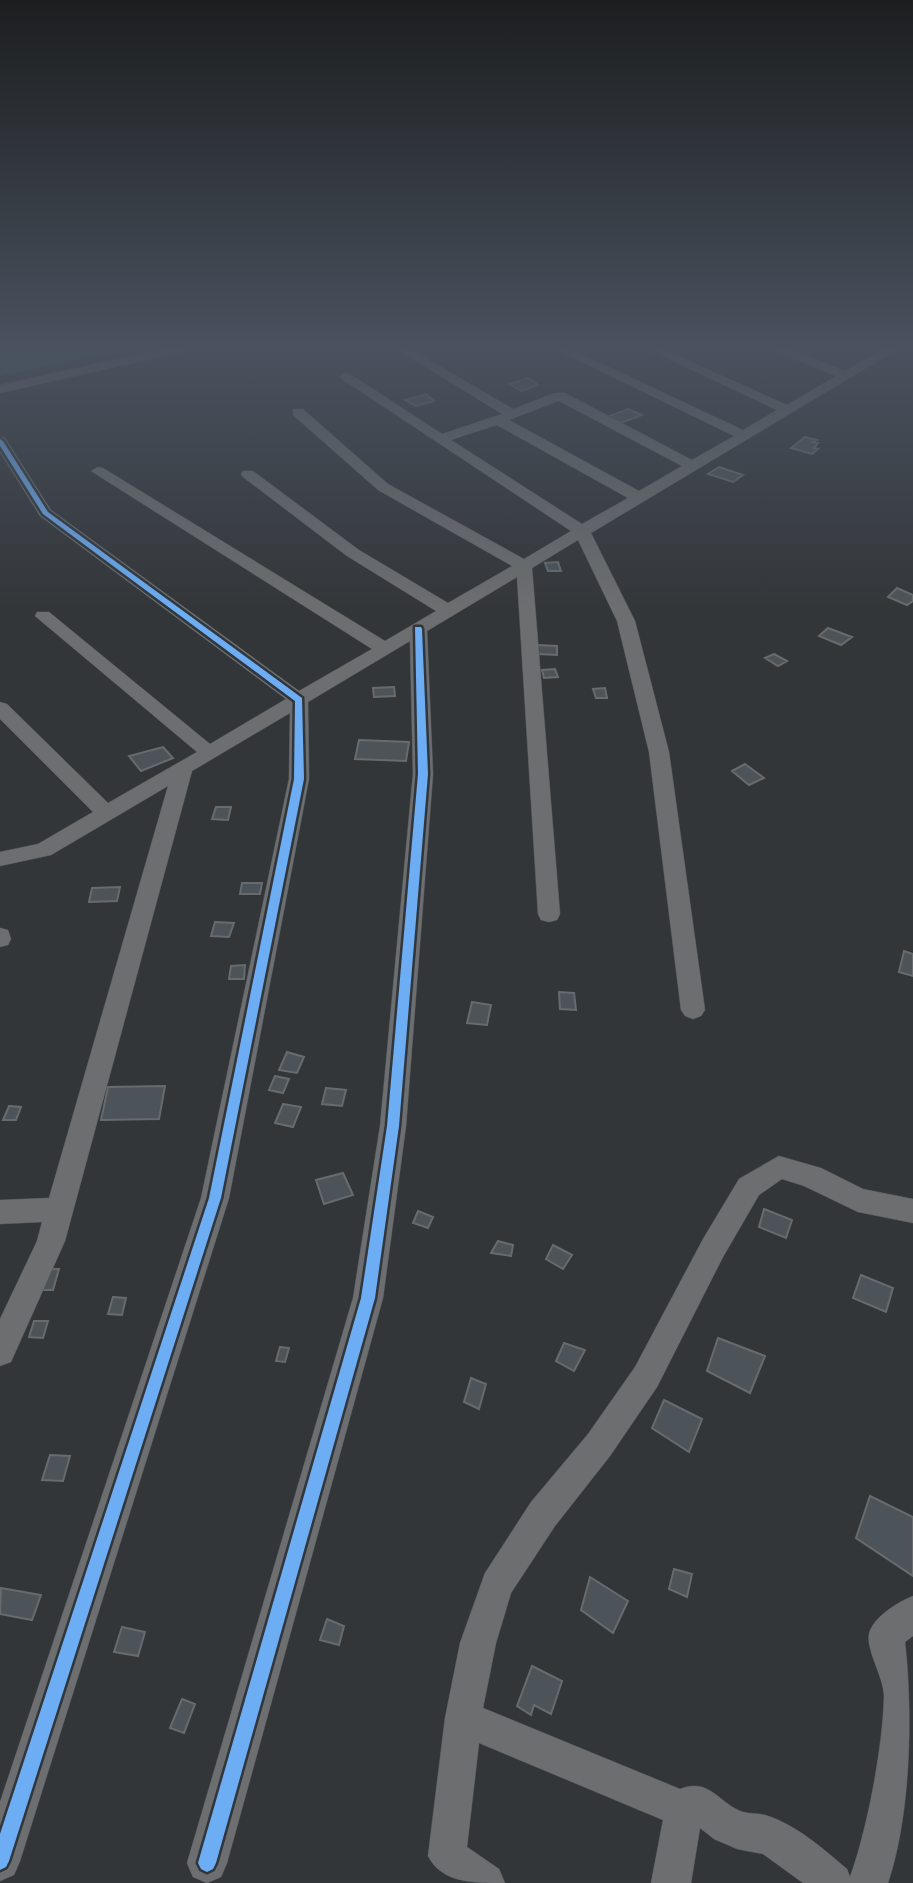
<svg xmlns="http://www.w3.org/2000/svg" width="913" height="1883" font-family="'PT Sans',sans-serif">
<rect width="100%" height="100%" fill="#333639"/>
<!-- green -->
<path fill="#425361" d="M0,345h141l-141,31z"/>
<!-- building -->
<path fill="#4c5359" stroke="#686b6d" stroke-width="2" d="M529,378l9,7 -17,6 -12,-7z
M426,394l8,7 -18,5 -11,-6z
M628,409l14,6 -21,8 -14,-6z
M805,437l12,3 -4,2 5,1 -4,5 4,1 -6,5 -21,-6z
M719,467l24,8 -10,7 -25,-8z
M558,562l3,9h-13l-3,-8z
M897,588l16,7v6l-6,4 -19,-8z
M828,628l24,9 -11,8 -22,-9z
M538,645l19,1v9l-19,-1z
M774,654l13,7 -9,5 -13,-8z
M555,669l3,8 -14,1 -2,-8z
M394,687l1,9 -21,1 -1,-9z
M605,688l2,10h-11l-3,-9z
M359,740l50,2 -3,19 -51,-2z
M163,747l10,11 -32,13 -12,-15z
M745,764l19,14 -15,7 -17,-14z
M216,807h15l-3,13 -16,-1z
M242,883h20l-2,11h-20z
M120,887l-3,14 -28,1 3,-14z
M215,922l19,1 -5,14 -18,-1z
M904,951l9,3v22l-14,-4z
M245,965l-1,14h-15l2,-13z
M559,992l15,1 2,17 -16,-1z
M472,1002l19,3 -4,20 -20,-2z
M287,1052l17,5 -7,16 -18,-3z
M275,1076l14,3 -6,14 -14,-3z
M165,1086l-6,33 -58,1 7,-33z
M326,1088l20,2 -4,16 -20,-2z
M283,1104l18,3 -8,20 -18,-4z
M9,1106l12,1 -5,13h-13z
M343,1173l10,22 -29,9 -8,-24z
M764,1209l28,11 -6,18 -27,-11z
M418,1211l15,6 -5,11 -15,-5z
M498,1241l15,4 -2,11 -20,-3z
M553,1245l19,10 -9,14 -17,-10z
M48,1269h11l-6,21h-12z
M861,1275l32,13 -7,24 -33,-14z
M113,1297l13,1 -4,17 -14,-1z
M34,1321h14l-5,17 -14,-1z
M718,1338l47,18 -15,37 -43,-22z
M564,1343l21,7 -11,21 -18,-10z
M280,1347l9,1 -4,14 -9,-1z
M471,1378l15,6 -7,25 -15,-7z
M664,1400l38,19 -13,33 -37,-24z
M50,1455l20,1 -7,25 -21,-1z
M870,1496l43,21v59l-57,-38z
M674,1569l18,5 -5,23 -18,-8z
M590,1577l38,24 -15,32 -32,-23z
M1,1588l40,7 -9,25 -32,-6z
M327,1619l17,7 -5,19 -19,-5z
M122,1627l23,5 -7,24 -24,-4z
M532,1666l30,15 -11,33 -17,-9 -3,10 -14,-9z
M182,1699l13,5 -11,29 -14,-5z"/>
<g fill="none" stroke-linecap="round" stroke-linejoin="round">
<!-- service casing -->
<g stroke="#4f5355" stroke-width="2">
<path id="service" d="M0,345h17l-17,3z"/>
</g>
<!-- minor casing -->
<g stroke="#4f5355" stroke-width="1">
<path id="minor" d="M181,345h21l-6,4 -196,44v-8z
M390,345h14l109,64 42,-16h10l127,67 42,-24 -187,-91h15l181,85 34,-20 -138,-65h15l133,60 49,-29 -68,-28 -2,-3h16l63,26 46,-26 12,1 -312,187 44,88 34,131 36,258 -4,6 -8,3 -8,-3 -4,-6 -32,-258 -32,-131 -39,-81 -46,28 28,346 -3,6 -8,2 -8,-2 -3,-6 -21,-337 -90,54 6,143 -27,352 -23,172 -156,565 -6,14 -14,6 -14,-6 -6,-14 166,-565 27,-172 33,-352 -3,-133 -102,61 1,77 -80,419 -209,663 -6,14 -14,6v-79l201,-604 88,-419 1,-66 -98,58 -127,470 -54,121 -11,4v-47l37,-78 5,-19 -42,2v-24l49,-2 119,-412 -117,69 -51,11v-14l38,-8 55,-32 -93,-93v-17l7,2 101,99 89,-51 -162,-136 2,-4h12l161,132 76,-45 -246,-183 -40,-64v-15l5,1 46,72 248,181 73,-42 -281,-178 7,-4 5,1 282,173 51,-30 -89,-55 -104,-79 -2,-3 2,-3h10l106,79 89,53 64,-37 -134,-76 -85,-75v-6h10l85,75 136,75 47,-28 -232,-154 6,-4 5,1 92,60 60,-20zM559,401l123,65 -43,25 -130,-71zM497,425l131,73 -46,26 -131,-84z
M0,928l8,2 3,9 -3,6 -8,2z
M779,1156l42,12 42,21 50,10v24l-55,-11 -54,-26 -22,-7 -23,16 -36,62 -66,130 -47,69 -55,70 -44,67 -15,50 -13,65 197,81c30,-12 39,15 63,23 7,2 15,1 22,3 32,10 57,33 82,54l3,8c17,-47 33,-130 34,-181 0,-18 -18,-46 -15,-62 4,-17 29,-32 44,-38v40l-8,6c8,70 6,173 -17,241h-85l-40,-29 -26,-5 -23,-10 -14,-11 -9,55h-40l12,-63 -184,-77 -12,104 32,22 6,14c-33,0 -63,0 -77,-27l17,-138 15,-75 25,-70 46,-71 57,-68 47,-67 68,-128 36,-60z"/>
</g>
<!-- service -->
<use href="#service" fill="#6c6e70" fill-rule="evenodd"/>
<!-- minor -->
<use href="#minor" fill="#6c6e70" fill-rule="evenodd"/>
<!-- cycleway casing -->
<g stroke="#30363c" stroke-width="5">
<path id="cycleway" d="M0,439l3,2 45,71 254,186 2,81 -83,419 -212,663 -3,6 -6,3v-36l209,-636 85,-419 1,-78 -252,-187 -43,-68z
M415,627h6l1,2 6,145 -29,352 -24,172 -159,565 -3,6 -6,3 -6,-3 -3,-6 163,-565 26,-172 31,-352z"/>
</g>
<!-- cycleway -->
<use href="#cycleway" fill="#6dadf4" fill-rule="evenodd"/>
</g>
<!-- sky -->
<linearGradient id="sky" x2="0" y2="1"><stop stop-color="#1c1e1f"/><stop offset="0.57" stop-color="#4a525f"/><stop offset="1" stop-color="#4a525f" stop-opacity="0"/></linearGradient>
<rect width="913" height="608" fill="url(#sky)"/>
</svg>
